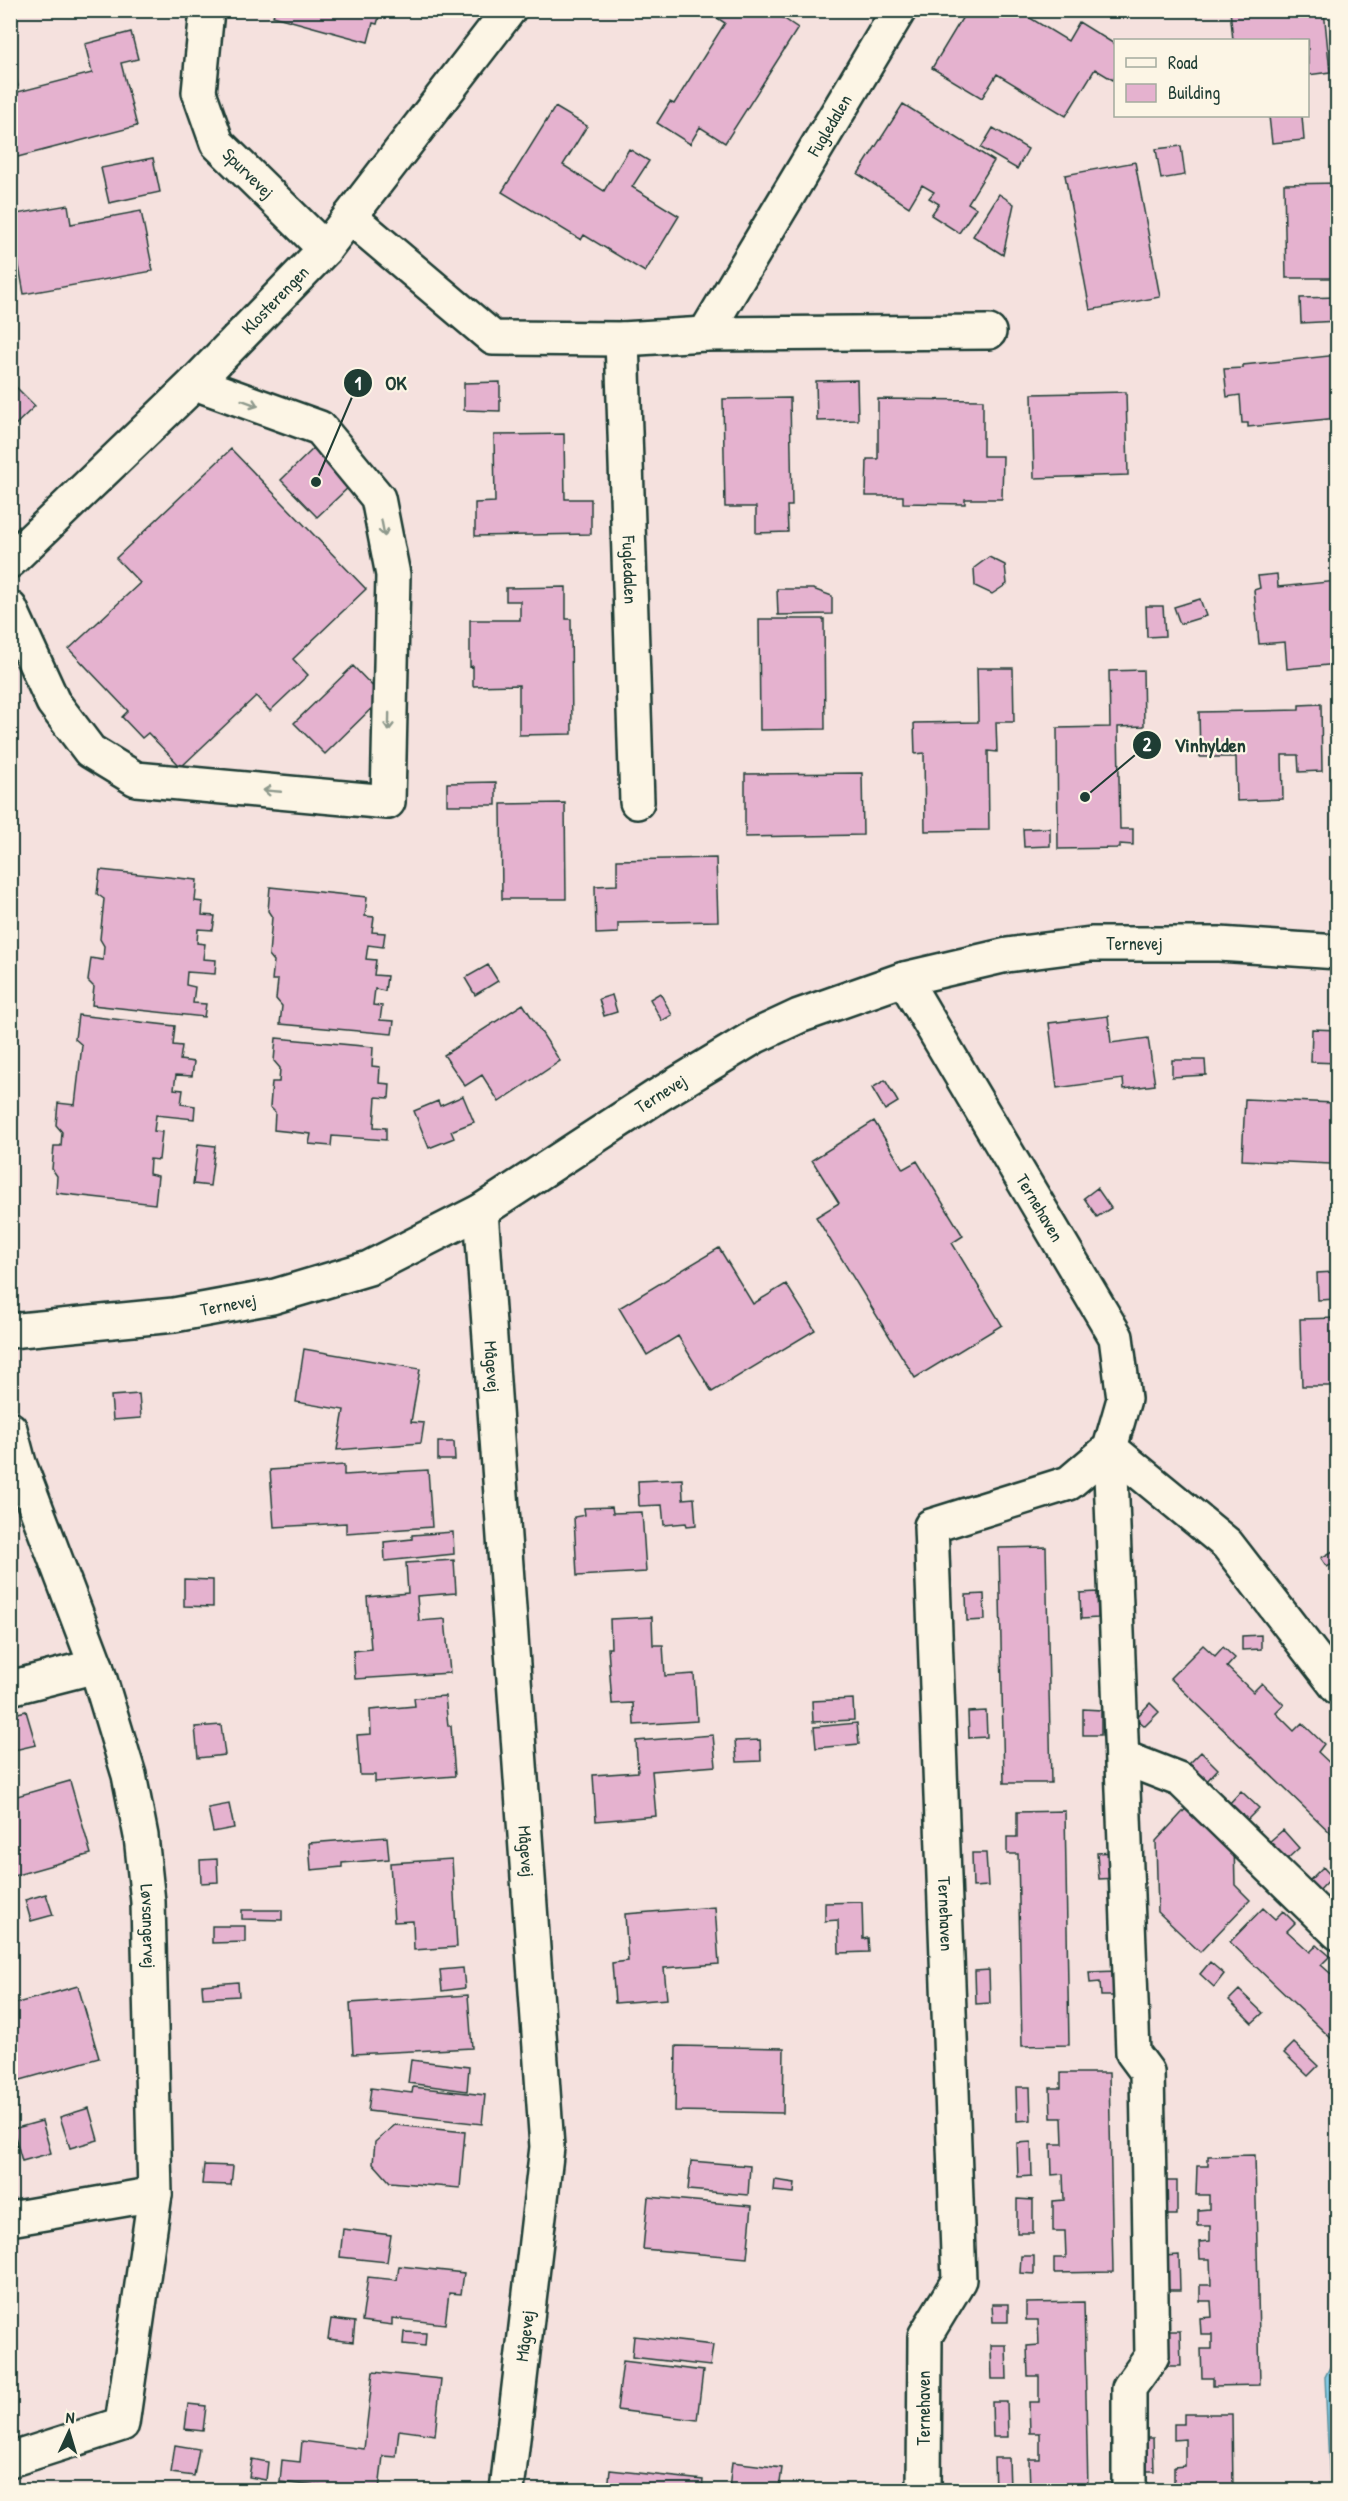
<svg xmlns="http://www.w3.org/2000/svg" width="1348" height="2501" font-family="'Patrick Hand',sans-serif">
<rect width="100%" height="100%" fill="#f5e1de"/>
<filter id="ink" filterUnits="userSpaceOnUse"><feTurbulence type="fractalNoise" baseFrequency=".0167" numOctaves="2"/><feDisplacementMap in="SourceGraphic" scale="12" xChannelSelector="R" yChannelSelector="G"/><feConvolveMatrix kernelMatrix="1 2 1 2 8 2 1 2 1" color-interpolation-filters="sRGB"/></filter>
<g filter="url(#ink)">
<!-- water -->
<path fill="#84cae5" stroke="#5c929e" stroke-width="1.5" d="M1337,2353v137h-7l-5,-113z"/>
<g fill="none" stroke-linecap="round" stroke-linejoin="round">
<!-- shore -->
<path stroke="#47757b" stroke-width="1.5" d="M1336,2490l-5,-111 7,-14"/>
</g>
<!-- building -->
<path fill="#e5b2cf" stroke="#1f3d34" stroke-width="1.5" d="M275,10h106l-4,14 -4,-1 -5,19 -95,-26z
M705,10h48l5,4 2,-4h11l27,18 -73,115 -25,-16 -10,17 -33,-21 13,-21 4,2 51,-81z
M967,10h50l51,31 11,-19 37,23v31l-3,4 -18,-11 -29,47 -69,-42 -15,24 -50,-30z
M1230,10h94l6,62 -22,3v-35h-75z
M131,32l7,27 -17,4 16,63 -127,33v-65l82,-21 -7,-29z
M13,64l5,22 -8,1v-22z
M903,104l91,57 -26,42 8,5 -17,25 -28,-18 8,-11 -10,-6 5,-6 -12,-7 -13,22 -51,-33z
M555,107l32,19 -24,39 41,26 25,-42 20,12 -17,26 47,29 -34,56 -61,-37 -3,5 -79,-48z
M1269,116h33l2,24 -32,3z
M993,128l35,21 -11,20 -36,-21z
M1181,146l4,29 -24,4 -5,-30z
M153,158l7,34 -51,11 -8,-35z
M1135,162l25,135 -70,13 -25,-135z
M1338,183v95h-52l-2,-94z
M999,194l15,10 -11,51 -30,-19z
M68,205l3,19 70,-13 12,60 -129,23 -14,-79z
M1338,297v24l-37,2 -1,-25z
M1338,355v63l-90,9v-4h-6l-2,-28 -13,2 -3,-28 19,-1v-3z
M857,380l1,40 -41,1 -1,-40z
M10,381l25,25 -25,24z
M500,382v29l-36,-1v-27z
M1126,392l2,83 -94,3 -2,-84z
M790,398l2,108h-5l1,26 -32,1v-26h-31l-2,-108z
M878,399l105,1v56h20l-1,43h-37v5l-62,-1v-7h-37l1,-37h11z
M564,434l1,65h26v35l-116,2v-33l20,-1 -1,-67z
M315,447l36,38 -34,32 -36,-37z
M231,449l135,140 -73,70 15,16 -38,36 -14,-15 -75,71 -33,-34 -6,5 -20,-21 6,-6 -59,-62 71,-66 -24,-25z
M989,557l16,8 2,19 -15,10 -17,-8 -1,-18z
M1277,574l1,13 60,-6v83l-51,5 -2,-27 -26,2 -5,-54 6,-2 -2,-12z
M566,587v32h5l1,115 -53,1v-50l-46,1v-20l-3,1v-47h50v-19h-14v-13z
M777,589h36l19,7v18l-54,1z
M1200,599l6,17 -26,8 -6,-17z
M1146,606h17l2,30 -18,1z
M759,619h65l1,110 -65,1z
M353,666l30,31 -58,57 -31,-31z
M977,668h36l1,54h-18l1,30 -9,-1 1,79 -64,1 -1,-78 -9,1 -1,-31 64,-1z
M1143,670l1,56 -26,1 2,102h13v16l-13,-1v4l-62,1 -1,-121 53,-1 -1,-56z
M1321,704l1,67 -23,1 -1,-17h-16l1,44 -46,2 -1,-44h-36l-1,-45 100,-2v-5z
M862,773l1,62 -118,2v-63z
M496,782v23h-49v-22z
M565,803l1,96h-64l-1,-95z
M1050,828v18l-26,1 -1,-18z
M716,858l2,63 -100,2v10l-22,1 -1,-48 22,-1v-25z
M100,870l97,10 -2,21 8,1 -1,13 13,1 -2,14 -15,-1 -1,14 8,1 -2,15 13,1 -1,14 -28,-2 -1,13 9,2 -2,16 13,1 -2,13 -112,-12 2,-18 -6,-6 3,-23 12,2 1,-14 -4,-7 4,-40 -7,-5z
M270,887l97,10 -2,19 9,1 -2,15 13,1 -2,14 -15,-2 -2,14 10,1 -2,15 13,1 -2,15 -10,-2 -2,16 9,1 -2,14 14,1 -2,13 -112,-10 2,-18 -6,-7 2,-19h-6l2,-19 -5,-6 3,-38 -4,-6z
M10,946h7l-2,20 -5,-1z
M488,965l10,16 -23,14 -10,-17z
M660,993l12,22 -10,6 -12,-22z
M612,995l5,17 -13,4 -5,-17z
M523,1004l37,57 -61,41 -17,-27 -17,11 -21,-31z
M78,1015l97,11 -2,19 9,1 -2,14 14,2 -2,14 -16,-1 -2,14 9,1 -2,14 14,2 -1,13 -38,-4 -2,16 8,1 -3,28 -9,-1 -1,15 9,2 -3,28 -99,-11 1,-17 -5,-7 2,-23h7l1,-14 -6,-7 2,-22 17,2 7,-60 -7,-6z
M1108,1016l3,27 37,-5 7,47 -31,4 -1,-10 -66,9 -8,-65z
M1312,1029l26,1v33l-27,-1z
M276,1038l97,9 -1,19 8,1 -1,16 11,1 -1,14 -13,-1 -2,30 12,1v12l-54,-4 -1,10 -22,-2 2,-10 -37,-4 1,-18 -5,-5 2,-25h7l1,-14 -6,-7z
M1172,1060h33l1,15 -34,2z
M885,1080l13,22 -13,8 -13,-22z
M463,1096l11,26 -23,9 3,7 -25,10 -15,-37 24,-10 2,5z
M1245,1099l89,4 -3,61 -89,-4z
M874,1121l29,48 14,-8 46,75 -11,7 50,82 -87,53 -99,-161 23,-14 -27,-43z
M198,1144l17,2 -5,40 -17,-2z
M1097,1188l14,20 -14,9 -13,-19z
M719,1248l34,56 33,-20 29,46 -103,62 -34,-56 -31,19 -28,-47z
M1334,1272l4,27 -20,1 -1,-27z
M1338,1318v68h-36l-2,-67z
M304,1349l116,20 -9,53 13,1 -3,20 -84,7 7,-40 -48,-8z
M139,1394l2,24 -28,2 -2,-24z
M438,1442h16l1,18h-17z
M344,1465v10l84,-5 4,57 -86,6v-10l-72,4 -4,-57z
M682,1479l1,20 11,-1 2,27 -9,1 -1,-3 -22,2 -2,-20 -23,1 -1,-25z
M612,1507l1,6 29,-1 4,60 -69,4 -3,-59 11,-2 -1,-7z
M453,1532l1,22 -69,7 -1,-19 28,-3v-4z
M1046,1547l5,236h-47l-5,-235z
M1338,1548v13l-11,6 -6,-9z
M454,1560l2,33 -39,3 2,25 26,-2 5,54 -95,6 -2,-28 18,-2 -4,-52 41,-4 -2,-30z
M184,1579l29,1v27l-29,-1z
M1097,1592l1,26 -17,1 -1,-26z
M984,1594l1,26 -18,1 -1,-26z
M652,1617l1,28h10l2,31 29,-2 3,47 -63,4 -1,-22 -21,1 -4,-56h3l-1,-29z
M1261,1635v14l-19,1v-14z
M1203,1645l12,11 8,-9 12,11 -8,9 26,25 9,-9 22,22 -8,8 18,18 8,-8 22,21 -6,8 18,17 2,-2v73l-168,-162z
M445,1696l3,30h3l4,50 -80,6v-7h-15l-3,-40 14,-1 -1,-24 45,-4 -1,-8z
M853,1699l1,21 -41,2 -1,-21z
M1150,1703l9,9 -14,14 -9,-8z
M1083,1709l18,1v25h-18z
M26,1711l10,34 -26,6v-36z
M986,1711l1,26 -18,1 -1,-26z
M857,1723l2,21 -43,4 -2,-21z
M221,1725l4,30 -27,3 -3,-31z
M713,1735l3,31 -64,5 4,45 -60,5 -3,-46 45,-3 -2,-31z
M760,1740l1,21 -24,1 -2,-21z
M1201,1752l17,17 -12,13 -18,-17z
M70,1781l21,73 -81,23v-79z
M1241,1791l18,17 -13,13 -17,-17z
M1191,1803l43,41 1,41 15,15 -50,52 -42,-40 -2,-71z
M229,1804l5,24 -21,4 -5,-24z
M1065,1811l4,234 -47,1 -4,-192h-11v-17h10v-25z
M1283,1830l16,18 -13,12 -17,-18z
M387,1837l2,22 -47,4v4l-31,3 -2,-27z
M1115,1852l1,26 -17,1 -2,-26z
M972,1853h14l2,33 -15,1z
M217,1859l1,23 -17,1 -1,-23z
M452,1859l5,88 -43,3 -1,-29 -19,1 -4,-59z
M1323,1867l9,10 -14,15 -10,-10z
M46,1894l7,21 -22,6 -6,-21z
M862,1902l1,37 5,-1 1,14 -30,1 -1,-33 -13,1v-18z
M715,1907l4,57 -55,4 3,31 -52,4 -3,-40 16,-2 -3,-47z
M1263,1908l12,11 8,-8 12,12 -8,8 23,21 7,-7 13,11 -9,9 17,15v65l-108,-103z
M242,1910h40v10l-40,-1z
M212,1926h33v16l-33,1z
M1210,1962l14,12 -10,13 -14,-13z
M463,1968l2,20 -23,3 -2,-21z
M989,1970l1,33 -14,1 -1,-33z
M1118,1971l1,25h-18l-1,-14 -10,1 -1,-11z
M238,1982l1,14 -36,2 -1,-13z
M78,1986l21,72 -89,25v-78z
M1239,1990l24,23 -11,10 -23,-23z
M468,1995l4,53 -119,6 -3,-51z
M1294,2043l24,23 -10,10 -24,-23z
M676,2046l108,2 -1,65 -108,-2z
M411,2060l58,7 -2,24 -59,-8z
M1061,2073h48l4,199 -59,1v-15h12l-1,-27h-12v-30l11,-1 -1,-26 -11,1 -1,-31h12l-1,-26h-11l-1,-30h11z
M413,2087l72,8 -3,29 -114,-13 3,-23 41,5z
M1016,2087h14l1,33 -14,1z
M89,2108l9,32 -28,8 -10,-31z
M42,2121l9,32 -29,8 -9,-32z
M395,2125l70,7 -5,56 -70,-6 -17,-19 2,-21z
M1031,2142l1,34 -14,1 -1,-34z
M1255,2155l5,230 -47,1v-8h-11l-1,-29h11v-15h-11l-1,-16 12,-1 -1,-16h-11v-16h11l-1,-26h-10l-1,-17 11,-1v-15h-12v-16l11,-1v-14h-13l1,-29h11v-10z
M691,2161l59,5 -2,29 -60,-5z
M204,2165l29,1 -2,19 -29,-1z
M775,2180l20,3 -1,10 -20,-2z
M1162,2181h15v34h-14z
M648,2197l104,9 -5,52 -104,-9z
M1017,2199l16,1v33h-16z
M343,2229l48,6 -4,27 -47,-5z
M1179,2255l1,35h-15l-1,-34z
M1021,2256h13v18l-14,-1z
M399,2266l65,7 -3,21 -12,-1 -4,31 -53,-6v7l-30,-4 6,-44 29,3z
M1084,2302l4,188h-58l-1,-31h11v-26h-10l-1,-31h10v-26h-11l-1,-30 12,-1 -1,-25h-12v-17z
M992,2304h16v18h-15z
M331,2319l24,3 -2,20 -25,-3z
M1166,2331h14l1,35h-15z
M404,2332l22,1 -1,13 -22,-2z
M634,2336l79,9 -3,21 -78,-9z
M991,2345h15l1,34h-15z
M623,2361l80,10 -6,49 -80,-10z
M373,2372l68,7 -6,56 -36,-5 -3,27 -13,-1 -4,34h-27l-72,-8 2,-22 18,2 2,-21 62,8z
M992,2402h15l1,35h-15z
M188,2404l18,2 -3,25 -18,-2z
M1184,2414h48l1,76h-47v-6h-12v-17l11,-1v-27l-11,1v-16h10z
M1139,2438h14l1,33h-14z
M175,2445l24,4 -5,27 -23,-3z
M994,2458h15l1,32h-15z
M252,2459l16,3 -2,18 -17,-3z
M732,2462l50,6 -3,22h-50z
M610,2470l93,10 -1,10h-94z"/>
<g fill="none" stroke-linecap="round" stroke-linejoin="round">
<!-- minor casing -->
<g stroke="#1f3d34" stroke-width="38">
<g id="minor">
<path id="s1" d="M207,10l-8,82 18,51 108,106"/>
<path d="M350,217l143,121 129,1 83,-5 284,-2"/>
<path id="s2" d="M705,334l194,-324"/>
<path id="s3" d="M622,339l15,463"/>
<path id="s4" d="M10,561l185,-178 130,-134 184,-239"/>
<path d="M10,608l43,94 37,49 46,28 252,23 5,-227 -15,-77 -58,-70 -125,-45"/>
<path id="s5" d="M904,979l212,358 8,62 -14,49 -41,35 -138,43 28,754 -34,56 -1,154"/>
<path id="s6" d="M481,1211l66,936 -40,343"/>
<path id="s7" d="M10,1331l164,-16 98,-18 97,-29 112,-57 176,-115 99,-60 43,-20 105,-37 103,-24 84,-11h128l119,8"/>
<path id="s8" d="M10,1429l9,34 77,203 33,109 12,61 7,66 7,292 -33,230 -112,36"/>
<path d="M1110,1448l23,605 14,19 5,284 -23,32v102"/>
<path d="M1110,1448l117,96 111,144"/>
<path d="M10,1688l86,-22"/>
<path d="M1122,1757l59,23 157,153"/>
<path d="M10,2219l145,-25"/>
</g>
</g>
<!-- minor -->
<use href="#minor" stroke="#fcf5e5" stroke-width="33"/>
</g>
<!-- one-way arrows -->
<defs><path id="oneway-shaft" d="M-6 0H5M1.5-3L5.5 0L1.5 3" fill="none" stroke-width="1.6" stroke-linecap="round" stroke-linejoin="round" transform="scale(1.5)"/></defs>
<g stroke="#8e998c">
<use href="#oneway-shaft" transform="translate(250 403) rotate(20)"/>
<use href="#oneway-shaft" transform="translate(383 528) rotate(79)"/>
<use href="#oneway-shaft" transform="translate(389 722) rotate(91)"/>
<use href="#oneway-shaft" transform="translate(272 791) rotate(-175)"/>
</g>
</g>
<g text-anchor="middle" stroke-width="4.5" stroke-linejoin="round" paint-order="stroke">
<!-- street labels -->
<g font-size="18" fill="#1f3d34" stroke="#fcf5e5">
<text dy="6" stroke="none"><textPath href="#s2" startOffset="243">Fugledalen</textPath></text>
<text dy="6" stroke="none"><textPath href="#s1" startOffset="180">Spurvevej</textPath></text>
<text dy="6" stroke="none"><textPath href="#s4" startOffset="372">Klosterengen</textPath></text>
<text dy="6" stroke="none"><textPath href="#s3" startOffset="231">Fugledalen</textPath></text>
<text dy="6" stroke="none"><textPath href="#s7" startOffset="1210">Ternevej</textPath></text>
<text dy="6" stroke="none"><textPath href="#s7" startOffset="706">Ternevej</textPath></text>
<text dy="6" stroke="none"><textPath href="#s5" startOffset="266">Ternehaven</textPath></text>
<text dy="6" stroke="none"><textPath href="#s7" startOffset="220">Ternevej</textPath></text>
<text dy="6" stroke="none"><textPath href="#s6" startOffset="156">Mågevej</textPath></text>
<text dy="6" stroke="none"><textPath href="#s6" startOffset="642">Mågevej</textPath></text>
<text dy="6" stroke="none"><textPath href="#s5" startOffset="1116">Ternehaven</textPath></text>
<text dy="6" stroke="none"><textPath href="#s8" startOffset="519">Løvsangervej</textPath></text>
<text transform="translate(525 2336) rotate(-83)" y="6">Mågevej</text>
<text transform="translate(924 2408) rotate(-90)" y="6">Ternehaven</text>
</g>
</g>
<!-- callouts -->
<path fill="none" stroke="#1f3d34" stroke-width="2" d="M316 482L358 383M1085 797L1147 745"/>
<g fill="#1f3d34" stroke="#fcf5e5" stroke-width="2">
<circle cx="316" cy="482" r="6"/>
<circle cx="1085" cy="797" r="6"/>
<circle cx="358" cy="383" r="15"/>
<circle cx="1147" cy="745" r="15"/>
</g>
<g font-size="18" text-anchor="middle" font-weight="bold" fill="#fff">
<text x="358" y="390">1</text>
<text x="1147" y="751">2</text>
</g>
<g font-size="20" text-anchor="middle" font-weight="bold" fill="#1f3d34" stroke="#fcf5e5" stroke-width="4.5" stroke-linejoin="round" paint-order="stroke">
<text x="396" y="390">OK</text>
<text x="1210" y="752">Vinhylden</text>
</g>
<!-- margin -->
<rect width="1348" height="2501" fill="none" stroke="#fcf5e5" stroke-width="36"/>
<rect x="18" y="18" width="1312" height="2465" fill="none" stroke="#1f3d34" stroke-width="2" filter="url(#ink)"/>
<!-- legend -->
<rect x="1114" y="39" width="195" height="78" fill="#fcf5e5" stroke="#a4ab9e" stroke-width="1.5"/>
<rect x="1126" y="58" width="30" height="9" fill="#fcf5e5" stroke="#a4ab9e" stroke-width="1.5"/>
<text x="1168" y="69" font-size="18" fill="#1f3d34">Road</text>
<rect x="1126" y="84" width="30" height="18" fill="#e5b2cf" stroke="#a4ab9e" stroke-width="1.5"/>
<text x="1168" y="99" font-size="18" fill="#1f3d34">Building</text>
<!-- north arrow -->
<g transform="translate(69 2432) rotate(4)" stroke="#fcf5e5" stroke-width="4.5" paint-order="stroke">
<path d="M0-4.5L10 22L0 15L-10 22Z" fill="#1f3d34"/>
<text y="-9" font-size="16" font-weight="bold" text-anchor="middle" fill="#1f3d34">N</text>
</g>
</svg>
